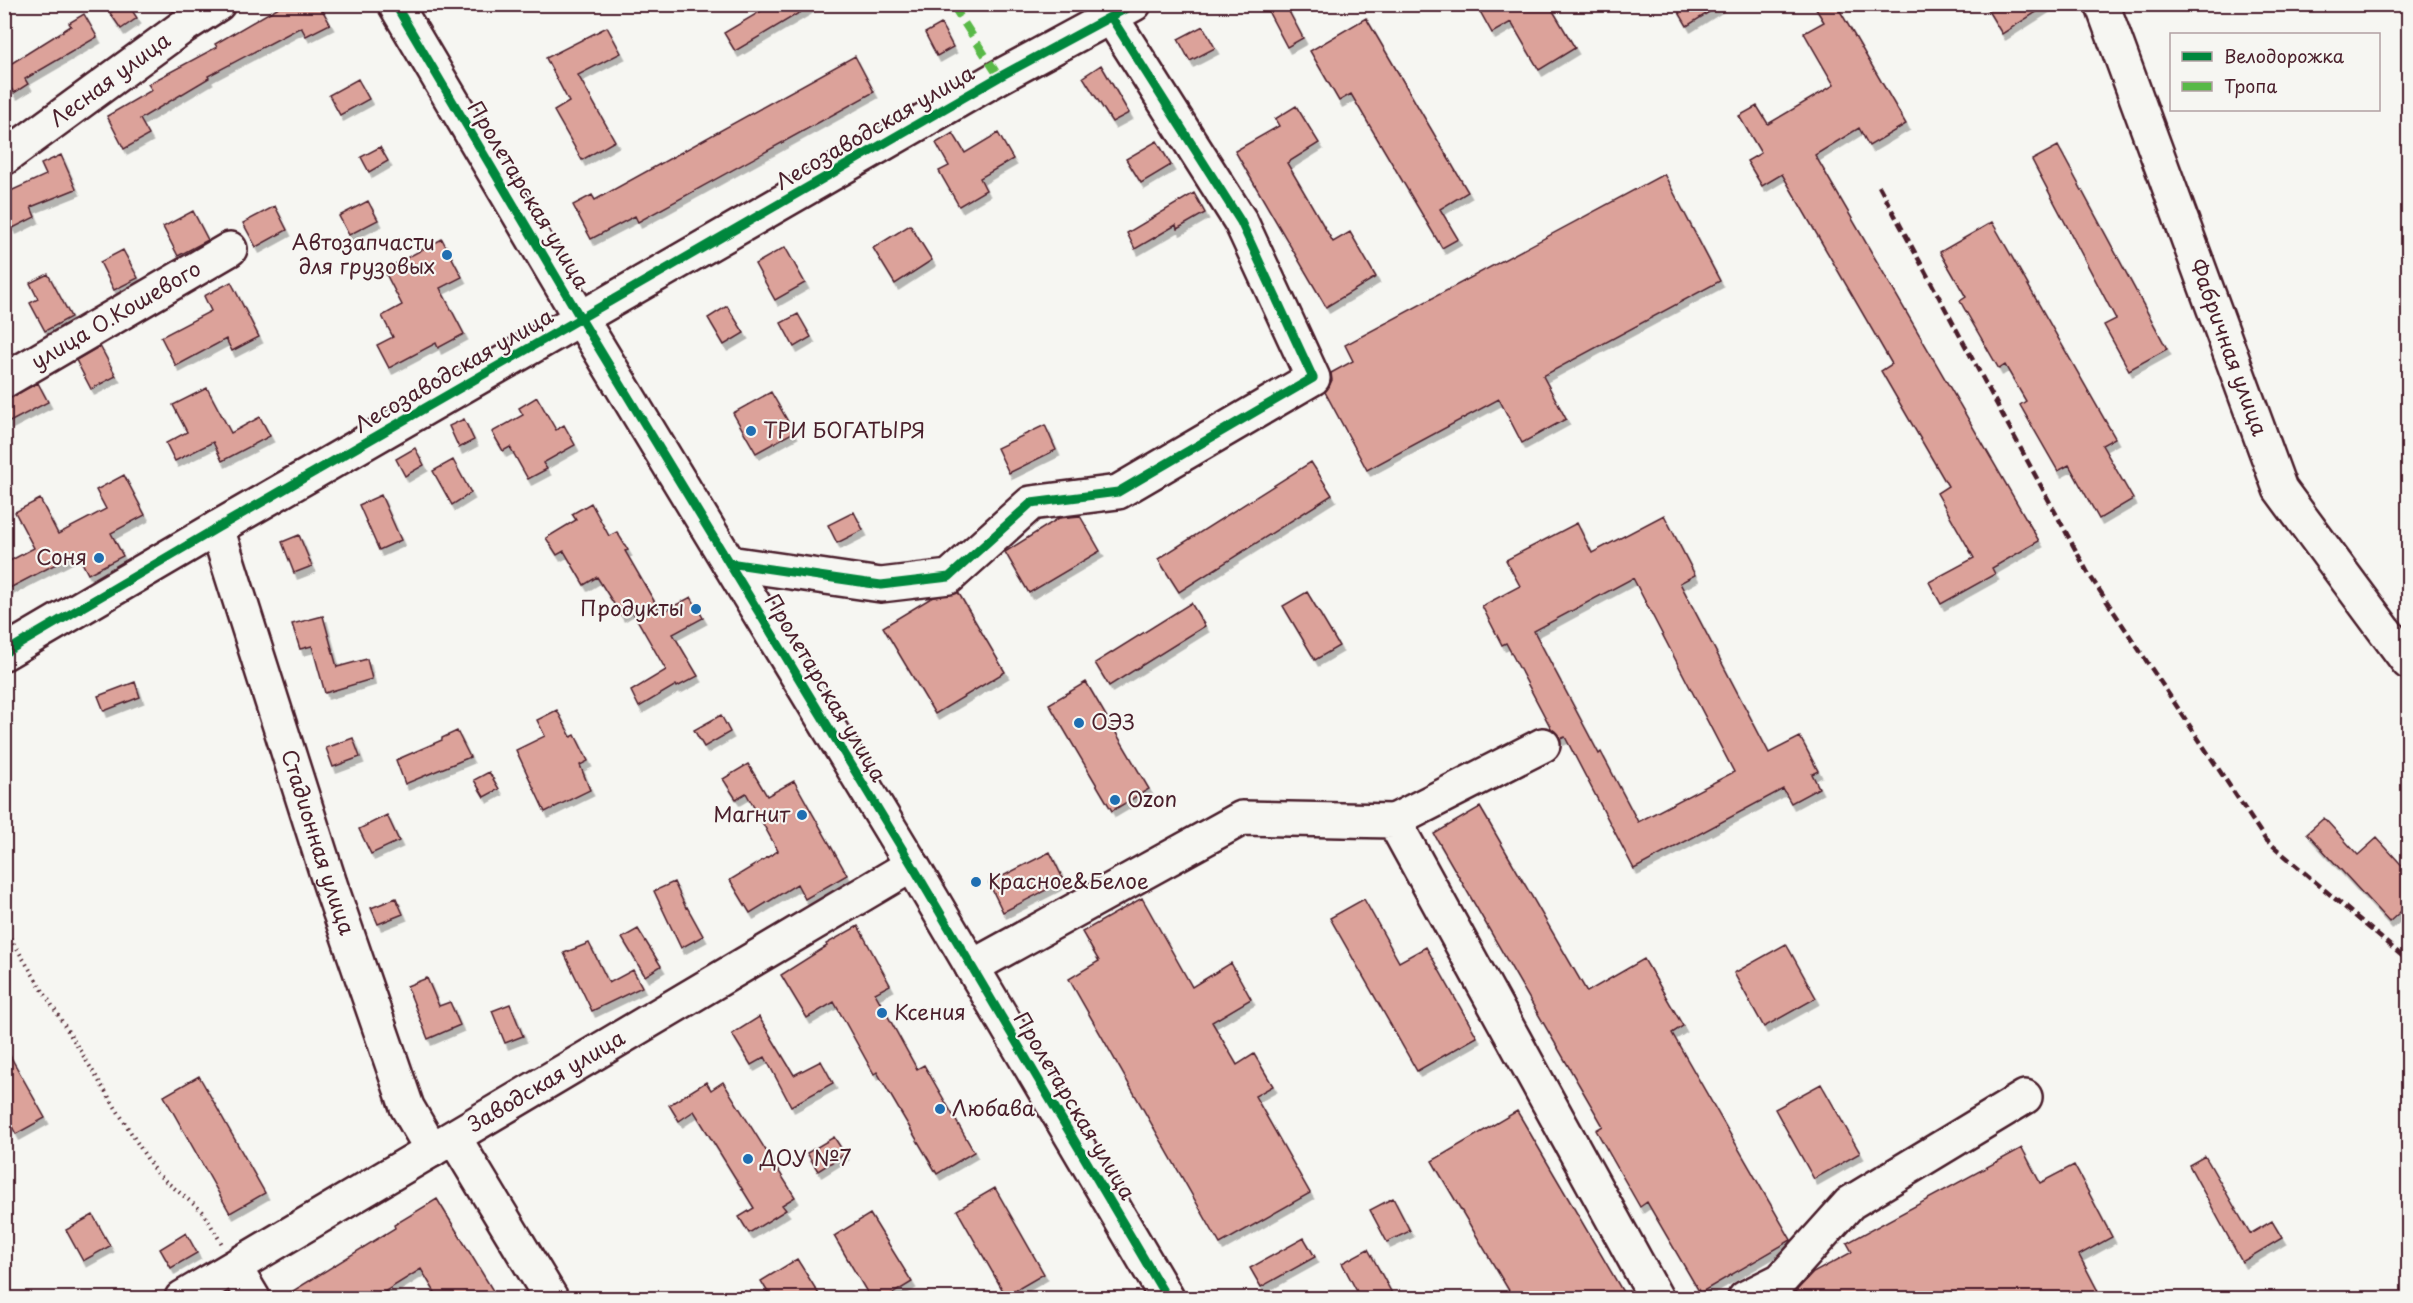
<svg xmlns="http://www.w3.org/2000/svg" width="2413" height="1303" font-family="'Playpen Sans',sans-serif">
<defs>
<filter id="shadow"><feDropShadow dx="3.5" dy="6" stdDeviation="0" flood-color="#0004"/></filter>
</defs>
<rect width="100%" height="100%" fill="#f6f6f2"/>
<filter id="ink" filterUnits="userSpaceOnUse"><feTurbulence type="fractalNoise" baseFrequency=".0167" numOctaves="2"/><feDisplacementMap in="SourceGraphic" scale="12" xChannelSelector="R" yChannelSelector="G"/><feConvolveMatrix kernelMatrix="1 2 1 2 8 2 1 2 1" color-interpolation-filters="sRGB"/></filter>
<g filter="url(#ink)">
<!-- building -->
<path fill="#dca29a" stroke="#4a1f2b" stroke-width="1.5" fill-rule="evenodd" filter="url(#shadow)" d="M123,4h5l9,14 -16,11 -11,-16z
M284,4h35l11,20 -24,12 -5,-9 -93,49 1,2 -69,41 9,16 -25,14 -17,-33 45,-26 -4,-6 69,-37 -2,-3z
M773,4h41l-79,47 -11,-18z
M1276,4h9l18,34 -16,9 -20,-38z
M1476,4h73l26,44 -36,22 -28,-48 -19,11z
M1674,4h48l-35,22z
M1813,4h23l70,120 -37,22 -10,-18 -44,27 224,386 -47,27 3,6 -54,30 -12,-22 45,-24 -37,-65 11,-7 -67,-115 11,-7 -110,-190 -20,12 -15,-25 14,-8 -22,-37 18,-10 11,18 66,-39 -30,-52 20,-11z
M1984,4h65l-47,30z
M84,14l13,23 -72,42 3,5 -14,9 -10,-16v-9l67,-42 -2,-3z
M1366,18l102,174 -28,17 18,30 -16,9 -91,-154 -12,7 -29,-50z
M941,24l12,23 -16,9 -12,-23z
M1203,26l12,22 -25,13 -12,-22z
M607,27l14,26 -43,22 37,66 -33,19 -28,-49 15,-9 -23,-44z
M855,56l19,36 -236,130 -3,-6 -44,23 -18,-34 19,-10 3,5z
M1101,65l28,48 -17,9 -29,-45z
M358,79l11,20 -29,16 -11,-20z
M1296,106l23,37 -32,20 46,79 17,-10 26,45 -50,30 -91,-156 44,-25 -4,-7z
M953,133l12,20 33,-20 15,26 -33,19 6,12 -27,16 -20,-35 10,-5 -13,-23z
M1157,141l14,24 -30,18 -15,-24z
M2058,146l109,203 -38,21 -25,-45 12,-6 -84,-159z
M380,147l8,14 -19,11 -8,-15z
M61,155l15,34 -45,18 4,10 -22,11 -9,-18v-16l42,-19 -5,-11z
M1664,174l56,107 -177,95 23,43 -44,24 -23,-44 -132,71 -42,-78 7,-12 -1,-7 22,-12 -8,-16z
M1194,193l11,20 -28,16 -1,-4 -41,24 -8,-16z
M368,201l10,19 -29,15 -10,-19z
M275,206l12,24 -31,17 -13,-24z
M193,211l15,29 -30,16 -15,-29z
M1992,222l123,216 -13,7 31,54 -34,20 -30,-54 -11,6 -38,-66 6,-4 -21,-36 -6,4 -39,-68 6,-4 -26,-45z
M910,225l22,35 -37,24 -22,-36z
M442,239l20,38 -22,11 24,46 -26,14 -2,-5 -47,25 -12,-23 16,-8 -11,-21 20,-11 -18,-35z
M785,247l20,36 -30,17 -20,-36z
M123,250l15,28 -24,12 -14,-28z
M48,274l23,43 -26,14 -15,-28 8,-4 -8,-16z
M231,282l28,55 -27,14 -6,-12 -50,27 -15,-29 50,-26 -7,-15z
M727,306l17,27 -20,12 -16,-27z
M798,314l13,23 -17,10 -13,-24z
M100,346l16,30 -25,13 -15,-29z
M38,383l10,19 -44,23v-25z
M207,388l24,45 29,-16 10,19 -48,25 -9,-19 -38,19 -9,-18 21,-11 -14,-27z
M771,392l23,40 -38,21 -23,-40z
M537,397l19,33 8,-5 11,20 -32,18 4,6 -19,10 -18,-32 -7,4 -11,-19 31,-17 -4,-7z
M464,419l10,21 -15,8 -10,-22z
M1045,425l11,25 -47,23 -12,-25z
M415,448l9,17 -19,11 -9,-17z
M453,460l18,33 -19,12 -19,-34z
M1311,462l21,33 -153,97 -21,-33z
M124,475l21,40 -34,18 12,23 -35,18 -11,-21 -73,38v-27l30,-16 -19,-36 25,-13 18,35 48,-25 -10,-19z
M381,495l20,45 -22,10 -20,-45z
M591,503l18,33 8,-4 11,18 -3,1 36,62 30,-16 12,21 -30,16 25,42 -21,11 -1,-2 -37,22 -8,-16 35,-21 -35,-61 -10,6 -24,-38 -13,8 -20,-34 -7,4 -11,-17 30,-18 -4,-6z
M854,512l9,18 -26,13 -9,-18z
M1664,515l31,60 -15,8 89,170 31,-16 18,34 -6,3 7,14 -28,15 -8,-14 -149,80 -69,-132 -5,2 -9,-11 -45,-85 -4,2 -20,-39 38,-20 -14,-26 71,-37 15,30zM1633,578l101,194 -96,50 -37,-70 -2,2 -65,-123z
M1080,516l20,35 -71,42 -24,-41 54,-34z
M299,535l13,31 -18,7 -12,-31z
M958,592l47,80 -70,42 -52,-87 48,-29z
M1307,592l32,54 -24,14 -32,-54z
M1191,603l14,23 -96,60 -14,-23z
M323,616l14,51 30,-8 5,20 -47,14 -13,-47 -12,3 -8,-25z
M135,682l5,15 -36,14 -6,-15z
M1086,682l63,107 -37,22 -63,-107z
M557,710l14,27 4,-2 13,26 -8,4 10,25 -45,22 -29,-62 29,-14 -8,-16z
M721,715l9,17 -26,15 -10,-17z
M457,731l13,26 -65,27 -9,-24 46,-20v-2z
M353,738l7,19 -27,10 -7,-19z
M748,764l19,32 27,-15 53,94 -42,24 -8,-15 -47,29 -20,-33 48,-29 -32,-58 -10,6 -13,-20z
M489,772l10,17 -15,8 -10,-17z
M1480,807l107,185 57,-33 39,67 -11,7 119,207 -91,53 -53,-91 -7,5 -44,-77 7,-4 -169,-292z
M387,815l12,26 -28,13 -12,-25z
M2324,818l34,37 19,-17 32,35v31l-20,18 -82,-89z
M1050,852l14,29 -61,31 -14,-29z
M674,882l12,26 1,-1 16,29 -22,12 -27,-57z
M396,898l7,16 -25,10 -7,-16z
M1142,898l50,89 39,-24 20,36 -39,23 25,43 17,-11 19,32 -18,10 55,97 -90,51 -151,-265 30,-18 -17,-29z
M1364,899l35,63 27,-15 51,90 -60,34 -87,-153z
M858,926l32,59 -15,8 42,76 7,-4 50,87 -37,22 -60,-102 -3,2 -40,-72 -27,16 -26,-43 46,-29 -1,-2z
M638,929l23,37 -16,10 -23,-38z
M589,943l20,40 24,-13 9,17 -50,24 -28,-58z
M1786,944l30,54 -52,29 -30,-54z
M427,978l12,28 11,-4 10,23 -32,14 -21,-53z
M510,1004l13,32 -18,7 -13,-32z
M759,1017l35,58 27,-14 12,22 -42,23 -26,-49 -14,8 -19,-31z
M4,1045l41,73 -29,16 -12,-22z
M199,1076l66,117 -35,20 -66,-117z
M706,1082l5,8 12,-8 72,115 -13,8 4,5 -37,23 -10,-16 15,-9 -60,-97 -15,10 -10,-16z
M1821,1084l39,69 -46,26 -39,-70z
M1517,1111l110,188h-113l-82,-138z
M834,1137l11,17 -27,17 -11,-18z
M2022,1148l18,35 34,-18 38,72 -33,18 23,44h-301l-5,-8 17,-18 39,-21 -5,-9z
M2205,1156l45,78 22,-13 10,17 -40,24 -53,-97z
M995,1188l49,86 -38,22 -49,-86z
M1393,1198l17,33 -23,11 -17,-32z
M437,1199l61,100h-59l-18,-30 -48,30h-93l115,-71 -1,-3z
M870,1214l42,68 -28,17h-13l-37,-63z
M93,1215l17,31 -27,15 -17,-31z
M186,1233l11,20 -26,15 -11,-19z
M1304,1238l11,19 -54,30 -11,-19z
M1368,1249l27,50h-34l-19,-36z
M797,1259l25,40h-50l-11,-18z"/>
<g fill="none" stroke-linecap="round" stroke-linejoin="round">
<!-- minor casing -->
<g stroke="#4a1f2b" stroke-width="38">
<g id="minor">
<path d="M395,4l186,315 331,546 255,433"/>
<path id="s1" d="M2102,4l178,485 128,173"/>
<path id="s2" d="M4,158l180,-132 34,-22"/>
<path id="s3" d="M4,381l226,-132"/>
<path id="s4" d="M217,528l113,356 77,223 25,43"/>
<path d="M729,563l152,22 68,-8 82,-74 87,-11 195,-114 -72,-156 -130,-205"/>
<path d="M4,653l213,-125 782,-451 135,-73"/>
<path d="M1394,821l149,-76"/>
<path d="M972,967l270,-149 152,3 262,477"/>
<path d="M455,1139l96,159"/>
<path d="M235,1268l18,30"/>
<path id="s5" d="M182,1298l730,-433"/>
<path d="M1745,1298l36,-18 69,-77 175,-106"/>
</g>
</g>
<!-- path -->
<path stroke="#4a1f2b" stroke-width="4" stroke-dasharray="1.5 4.5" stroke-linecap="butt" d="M4,928l152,245 47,39 19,32"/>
<!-- minor -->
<use href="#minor" stroke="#f6f6f2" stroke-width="33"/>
<!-- rail -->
<path stroke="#4a1f2b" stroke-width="4.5" stroke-dasharray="9 4.5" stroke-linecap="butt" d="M1879,186l209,387 177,266 143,122"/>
<!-- quiet -->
<path stroke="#58b947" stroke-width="8" stroke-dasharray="15 8" stroke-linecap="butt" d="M952,4l47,73"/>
<!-- cycleway casing -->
<g stroke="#f6f6f2" stroke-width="13">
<path id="cycleway" d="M395,4l186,315 331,546 255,433
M729,563l152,22 68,-8 82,-74 87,-11 195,-114 -72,-156 -130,-205
M4,653l213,-125 782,-451 135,-73"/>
</g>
<!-- cycleway -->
<use href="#cycleway" stroke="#00873e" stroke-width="9"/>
</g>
</g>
<!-- markers -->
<g fill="#1f6fb2" stroke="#f6f6f2" stroke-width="2">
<circle cx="447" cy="255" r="6"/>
<circle cx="751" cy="431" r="6"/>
<circle cx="99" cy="558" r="6"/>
<circle cx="696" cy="609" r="6"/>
<circle cx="1079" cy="723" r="6"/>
<circle cx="1115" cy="800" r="6"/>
<circle cx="802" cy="815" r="6"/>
<circle cx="976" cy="882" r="6"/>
<circle cx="882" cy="1013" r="6"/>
<circle cx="940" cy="1109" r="6"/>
<circle cx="748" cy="1159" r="6"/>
</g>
<g text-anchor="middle" stroke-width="4.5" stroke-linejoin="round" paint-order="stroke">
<!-- street labels -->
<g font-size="21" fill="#4a1f2b" stroke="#f6f6f2">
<text dy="7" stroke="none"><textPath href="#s2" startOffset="132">Лесная улица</textPath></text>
<text transform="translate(875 128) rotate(-30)" y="7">Лесозаводская улица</text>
<text transform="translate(528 195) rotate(59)" y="7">Пролетарская улица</text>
<text dy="7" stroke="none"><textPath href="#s3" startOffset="130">улица О.Кошевого</textPath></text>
<text dy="7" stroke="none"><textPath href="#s1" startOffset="366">Фабричная улица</textPath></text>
<text transform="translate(454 371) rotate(-30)" y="7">Лесозаводская улица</text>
<text transform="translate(825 688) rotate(59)" y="7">Пролетарская улица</text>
<text dy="7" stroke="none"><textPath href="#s4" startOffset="330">Стадионная улица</textPath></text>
<text dy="7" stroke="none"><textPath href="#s5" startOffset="424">Заводская улица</textPath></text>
<text transform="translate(1074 1106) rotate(59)" y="7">Пролетарская улица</text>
</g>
<!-- poi labels -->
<g font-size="21" fill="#4a1f2b" stroke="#f6f6f2" text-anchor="start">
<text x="435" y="250" text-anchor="end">Автозапчасти<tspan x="435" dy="24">для грузовых</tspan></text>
<text x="763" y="438">ТРИ БОГАТЫРЯ</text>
<text x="87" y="565" text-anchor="end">Соня</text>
<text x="684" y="616" text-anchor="end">Продукты</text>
<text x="1091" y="730">ОЭЗ</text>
<text x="1127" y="807">Ozon</text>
<text x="790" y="822" text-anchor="end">Магнит</text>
<text x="988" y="889">Красное&amp;Белое</text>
<text x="894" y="1020">Ксения</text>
<text x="952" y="1116">Любава</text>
<text x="760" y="1166">ДОУ №7</text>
</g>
</g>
<!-- margin -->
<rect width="2413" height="1303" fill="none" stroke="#f6f6f2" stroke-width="24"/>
<rect x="12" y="12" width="2389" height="1279" fill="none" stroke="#4a1f2b" stroke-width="2" filter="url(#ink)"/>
<!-- legend -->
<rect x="2170" y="33" width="210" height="78" fill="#f6f6f2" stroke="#b1a0a2" stroke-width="1.5"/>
<rect x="2182" y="52" width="30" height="9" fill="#00873e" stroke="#b1a0a2" stroke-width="1.5"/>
<text x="2224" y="63" font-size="18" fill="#4a1f2b">Велодорожка</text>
<rect x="2182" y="82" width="30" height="9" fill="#58b947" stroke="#b1a0a2" stroke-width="1.5"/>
<text x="2224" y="93" font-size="18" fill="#4a1f2b">Тропа</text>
</svg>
